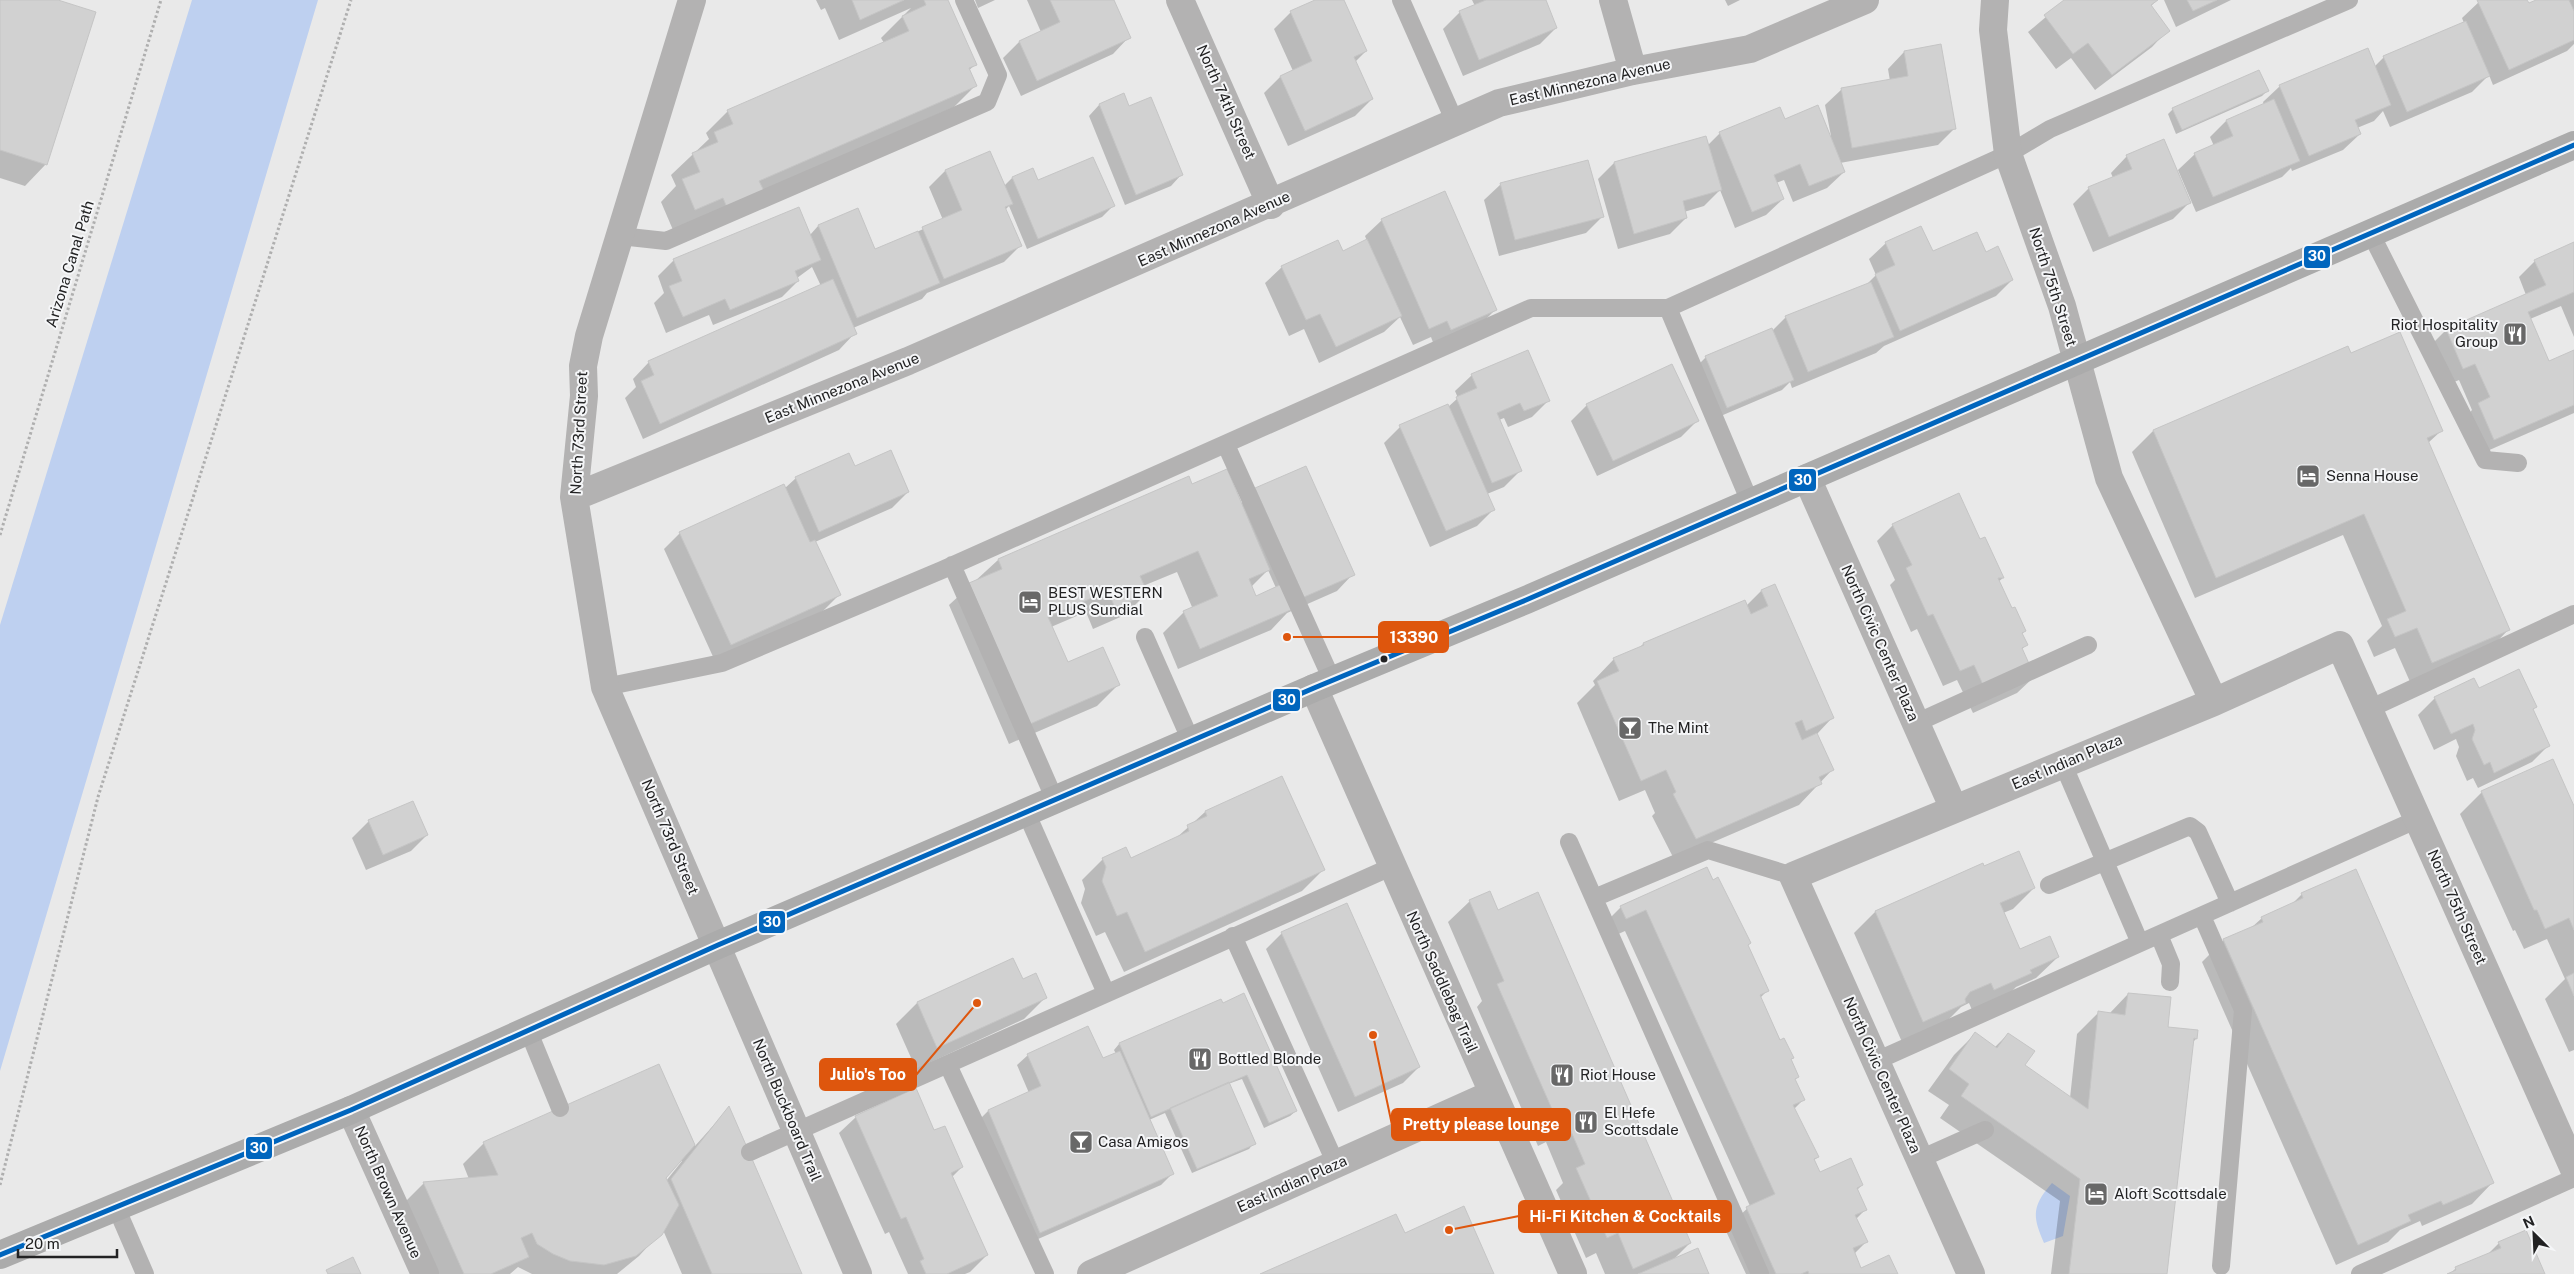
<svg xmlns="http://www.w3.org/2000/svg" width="2574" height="1274" font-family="'Public Sans',sans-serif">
<rect width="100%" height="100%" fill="#e9e9e9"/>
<!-- water -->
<path fill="#bed0f0" d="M192,0h126l-318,1071v-446z
M2052,1183l18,13 -7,40 -19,7c-12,-27 -12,-37 8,-60z"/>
<!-- shadow -->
<path fill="#0003" fill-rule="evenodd" d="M0,0h54l-8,164 -21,22 -25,-8z
M816,0h131l28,65 -7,6 7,15 -21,21 -281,123 -12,-28 15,-16 -5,-11 38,-36 -3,-6 22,-22 156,-68 -3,-5 30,-30 -72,32 -14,-32 -4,2z
M975,0h20l-17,8z
M1027,0h85l17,37 -16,17 -92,42 -18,-38 16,-16 22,-10z
M1318,0h25l23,51 -11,11 17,37 -17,17 -67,30 -24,-53 16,-16 13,-6 -19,-42 16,-16z
M1472,0h72l12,28 -16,16 -77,32 -20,-47 17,-17 15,-6z
M1725,0h15l-12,6z
M2066,0h91l-7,7 18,23 -16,17 -57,43 -24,-32 -15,11 -28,-37z
M2164,0h67l-55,27z
M2481,0h45l2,5 11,-5h35v44l-7,7 -74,34 -4,-10 -17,17 -82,35 -7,-16 -9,10 -17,7 3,6 -17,16 -51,21 -1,-3 -9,9 -86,35 -18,-42 17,-16 19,-8 -4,-9 16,-16 38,-16 -1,-3 17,-16 94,-19 10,-10 80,-34 -2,-5z
M1904,52l50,77 -16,16 -98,18 4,9 -17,16 -34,14 -9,-22 -8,3 7,16 -17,16 -31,13 -15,-38 -16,16 -20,6 2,6 -16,16 -52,15 -20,-70 16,-16 93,-17 13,-13 64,-13 47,16 -6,-31 17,-16 48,-8 -2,-12z
M2267,91l-5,5 -86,38 -8,-20 5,-5z
M1099,105l29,3 53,67 -10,11 -46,19 -36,-89z
M989,152l15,34 8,-8 25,4 76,24 -11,11 -75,32 -18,-43 -4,4 15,36 -16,16 -77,31 -5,6 -69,29 2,5 -16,17 -196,89 -18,-41 11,-11 -3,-8 16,-17 172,-76 -9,-19 -15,11 1,3 -16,16 -69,28 -4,-10 -43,18 -12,-30 10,-10 -6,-17 16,-16 136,-25 8,-9 39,-17 18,42 68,-31 -14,-33 16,-16z
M2127,156l62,47 -16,16 -80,33 -20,-48 16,-16 24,-10 -2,-5z
M1501,184l101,33 -16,16 -87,23 -15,-56z
M1382,220l113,90 -16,16 -45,19 -3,-8 -18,8 -13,-28 -16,15 -65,31 -15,-34 -15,7 -24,-53 17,-16 60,-15 25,-11 -2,-5z
M1886,243l46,10h53l27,27 -16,16 -112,50 -8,7 -84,35 -2,-6 -8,8 -66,28 -21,-50 11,-11 66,-26 14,-14 80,-32 10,-10 -7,-16z
M2574,244v93l-13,-31 -31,13 19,43 25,-11v62l-96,42 -15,-35 9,-10 -13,-30 -12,5 -17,-39 16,-16 80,-35 -7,-18 16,-16z
M2347,348l3,6 91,77 -13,12 81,186 -21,22 -77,33 -16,-36 -21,9 -7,-16 15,-15 -39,-91 -148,63 -63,-146 21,-21z
M1472,375l77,25 -17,17 -24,10 -4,-9 -5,2 21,51 -16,16 -17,7 6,16 -16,16 -47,21 -46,-104 16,-16 48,-20 10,-9 -3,-7z
M1587,405l110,16 -16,16 -84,39 -26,-55z
M854,467l54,25 -16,16 -77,34 24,53 -16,16 -108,50 -51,-112 16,-16 104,-44 12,-11z
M1192,486l49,18 15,-15 97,85 -16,17 -50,22 -16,17 -93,39 -15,-36 21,-21 8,-5 -15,-35 -34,14 3,8 -21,21 -32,14 -7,-17 -35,15 16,37 51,21 -21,21 -88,38 -60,-139 49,-45zM1268,570l8,18 -21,10 -4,-11z
M1893,525l86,16 24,37 -5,4 13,28 14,21 -4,4 5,10 -5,5 13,27 -17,16 -44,20 -16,-33 -14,6 -26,-57 -6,3 -21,-47 5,-5 -18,-39z
M1774,586l58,132 -15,16 15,36 -33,35 -125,54 -22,-43 3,-3 -10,-23 -26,11 -42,-98 18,-18 -2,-4 21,-22 25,-11 4,-4 103,-38 15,-15z
M2474,680l4,10 57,17 -3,4 16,35 -16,16 -54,26 -5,-10 -6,3 -11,-25 3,-9 -3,-8 -22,11 -16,-35 16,-16z
M2553,761l21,48v241l-5,2 -24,-53 20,-20 -18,-40 -23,10 -9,-19 -2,1 -53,-117 22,-22z
M1205,812l118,58 -21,21 -178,81 -19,-40 -9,4 -15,-33 4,-14 -3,-9 21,-21 27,1 44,-20z
M369,821l58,14 -16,16 -45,19 -14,-32z
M1982,865l1,2 51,21 -21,21 -10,4 16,38 39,6 -22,21 -20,9 -7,7 -37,16 -3,-7 -8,4 -17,17 -42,18 -48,-109 21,-21z
M1712,882l38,61 -3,3 20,45 -7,7 38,79 -4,3 9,20 -9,9 24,48 -5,4 6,13 43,11 -5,5 9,19 -10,10 10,23 -12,12 7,15 35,5h-150l-21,-45 25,-23 -125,-275 -20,9 -5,-12 21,-21z
M2302,894l191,288 -21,22 -50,22 -2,-5 -20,9 -12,12 -52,23 -134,-303 22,-22 27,-12 11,-10 29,-13z
M1470,901l27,11 193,331 -17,17 34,14h-102l-9,-21 -10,5 -30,-68 7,-7 -17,-41 -8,4 -61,-139 5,-6 -34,-79z
M1282,933l137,134 -16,16 -65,29 -72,-163z
M1022,981l23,17 -21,21 -108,50 -20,-45 21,-21z
M2128,994l38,34 30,11 -4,4 -26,231h-115l9,-73 -120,-83 9,-13 -21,-14 26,-36 21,-21 19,14 14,-14 15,31 47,33 7,-64 21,-21 11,1z
M1220,1000l76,111 -6,5 -26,12 -22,-49 -14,5 26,59 -5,6 -57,24 -27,-60 -16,7 23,54 -11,11 -132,58 -52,-121 11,-11 41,-18 -12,-28 11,-10 74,5 14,-6 -2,-4 5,-6z
M659,1065l36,81 34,-38 72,166h-119l-19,-44 -24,26 -22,18h-85l-14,-7 -8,7h-76l-31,-70 21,-21 45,-4 -6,-15 21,-21zM681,1160l1,1 -16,20 -1,-3z
M856,1117l78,15 28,35 -10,10 35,78 -17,17 -5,2h-57l-19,-42 -4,2 -46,-101z
M2499,1243l45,31h-94l6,-6 31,-13z"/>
<!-- building -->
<path fill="#d1d1d1" stroke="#c5c5c5" d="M0,0h58l38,12 -49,153 -47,-15z
M852,0h52l-44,20z
M924,0h24l29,65 -8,3 8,18 -218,95 6,12 -37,17 -5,-12 -28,12 -13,-31 18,-7 -8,-19 26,-11 -4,-10 19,-8 -6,-14 182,-79 -7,-15 24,-11z
M1050,0h64l17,38 -94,43 -18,-40 41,-19z
M1315,0h29l23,51 -13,6 19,42 -68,32 -25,-55 32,-15 -22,-50z
M1486,0h60l11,28 -78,32 -20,-49z
M2064,0h94l-7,5 19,26 -58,44 -24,-32 -15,11 -29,-39z
M2187,0h30l-24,11z
M2477,0h50l2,3 7,-3h33l5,11v29l-65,30z
M2466,21l24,55 -83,36 -24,-56z
M1941,44l15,85 -104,19 -11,-60 67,-12 -4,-25z
M2368,48l23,57 -36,15 6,14 -52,22 -30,-71z
M2259,70l10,21 -87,39 -10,-22z
M1124,93l5,13 22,-9 32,78 -47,20 -37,-91z
M2274,99l26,62 -87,36 -19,-44 39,-17 -7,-16z
M1818,105l27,67 -36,14 -9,-22 -26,11 10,24 -32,13 -33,-80 61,-25 5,12z
M1706,136l16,54 -39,11 4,17 -53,16 -20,-72z
M2164,139l27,64 -82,34 -21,-50 44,-18 -6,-14z
M990,151l23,53 -8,3 17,39 -78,33 -22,-52 40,-17 -17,-40z
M1093,157l22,49 -77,33 -26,-62 21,-9 5,12z
M1588,160l16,57 -89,23 -15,-57z
M1445,191l52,119 -46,20 -4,-9 -18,8 -48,-110z
M799,207l22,53 -26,11 4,10 -69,29 -5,-11 -42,18 -14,-31 13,-5 -9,-22z
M858,208l17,41 43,-18 22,52 -83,35 -39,-93z
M1921,226l12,25 44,-19 9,20 12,-6 15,34 -113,51 -25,-57 20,-9 -10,-23z
M1367,239l35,77 -66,31 -16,-33 -14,6 -25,-54 57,-26 5,11z
M2574,242v50l-46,20 21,49 25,-11v55l-80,35 -16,-37 12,-6 -15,-33 -12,5 -17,-40 100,-44 -12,-25z
M833,279l24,55 -197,90 -19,-43 13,-6 -6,-14z
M1871,282l23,55 -86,35 -23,-56z
M1772,328l22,52 -67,28 -22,-52z
M2400,332l43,99 -16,7 83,192 -78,33 -15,-35 -22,9 -8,-18 19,-8 -42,-97 -148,64 -63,-148 195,-84 3,7z
M1528,350l22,51 -26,10 -4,-8 -23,10 25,58 -30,12 -36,-86 21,-9 -6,-14z
M1672,364l27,57 -86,40 -27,-57z
M1448,404l47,106 -49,21 -47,-106z
M891,450l18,42 -90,40 -24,-55 54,-24 6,13z
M1306,466l49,109 -51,22 -49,-109z
M1227,469l43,101 -21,9 7,17 26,-12 11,25 -93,40 -17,-38 35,-15 -20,-45 -58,25 8,18 -33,14 -7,-17 -60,26 20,45 35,-15 17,38 -90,39 -61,-141 33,-14 -4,-10 191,-83 3,8z
M784,484l26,58 5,-2 26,55 -110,50 -52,-113z
M1959,493l21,46 5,-2 19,41h-6l14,30 3,-1 11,24 -4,2 6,12 -6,3 13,29 -46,21 -15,-33 -14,6 -27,-57 -5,2 -22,-48 6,-3 -20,-41z
M1775,584l59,134 -28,13 -4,-11 -7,3 7,17 15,-7 17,37 -15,7 3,7 -126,55 -23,-45 3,-2 -10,-22 -25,11 -44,-100 22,-10 -6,-13 31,-13 -1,-2 102,-43 6,14 17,-8 -7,-16z
M2519,669l18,38 -4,2 17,37 -56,27 -4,-11 -6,3 -12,-26 3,-9 -2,-6 -22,10 -17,-37 40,-19 5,10z
M2553,759l21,47v124l-5,-12 -24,11 -8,-19h-3l-53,-119z
M1282,776l43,94 -180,82 -18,-40 -10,4 -15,-35 4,-14 -4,-9 24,-11 5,11 58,-27 -2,-6 20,-9 -2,-5z
M413,801l15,34 -45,20 -15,-35z
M2019,851l16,37 -35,15 20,46 30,-13 9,21 -29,13 2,3 -38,17 -3,-7 -21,9 -5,7 1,4 -43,19 -48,-111 108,-48 1,3z
M1707,867l6,13 5,-3 33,66 -3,2 21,46 -9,4 20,45 4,-2 10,20 -3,1 8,18 -4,2 10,21 -12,5 26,52 -5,2 6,13 31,-14 12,27 -6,3 10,22 -12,5 13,27 -15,6 8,20 28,-13 9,19h-89l-1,-3 -7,3h-25l-30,-67 29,-13 -129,-284 -20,9 -6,-13z
M2356,869l138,314 -51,22 -2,-4 -33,14 3,6 -53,24 -135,-306 40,-17 -2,-5 42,-19 -2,-5z
M1490,891l8,19 40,-18 153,351 -58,26 -15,-36 -11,5 -31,-70 9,-4 -18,-42 -8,3 -62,-141 7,-3 -35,-81z
M1347,903l73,164 -65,30 -74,-165z
M1013,958l10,21 13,-6 11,25 -110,50 -20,-46z
M2574,973v23l-8,-19z
M1244,993l53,118 -28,12 -22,-48 -96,42 -32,-74 102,-44 2,4z
M2128,993l43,4 -3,30 30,3 -1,9 -3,-1 -27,236h-98l11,-95 -119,-83 8,-12 -20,-15 26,-37 22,16 11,-15 27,18 -10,14 63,44 10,-98 27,4z
M1088,1026l15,32 17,-7 54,123 -134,59 -52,-123 53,-24 -14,-32z
M659,1064l36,81 -29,33 13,27 -17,30 -26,21 -32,9 -34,-4 -17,-7 -16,-10 -5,-11 -11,5 8,19 -38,17h-27l-41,-92 75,-7 -15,-33z
M1229,1082l27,62 -59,25 -27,-61z
M916,1088l18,42 11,-4 18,41 -12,6 37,82 -41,19h-21l-6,-13 4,-2 -18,-42 -5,2 -46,-103z
M729,1106l73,168h-90l-41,-95z
M1464,1206l30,68h-234l136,-60 9,19z
M2526,1230l19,44h-98l9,-4 -1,-3 46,-19 -3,-6z
M1698,1248l11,26h-71z
M353,1257l8,17h-33l-2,-4z"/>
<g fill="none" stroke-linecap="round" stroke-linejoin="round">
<!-- path -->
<path stroke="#afafaf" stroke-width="3" stroke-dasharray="2.5 2.5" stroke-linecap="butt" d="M0,535l161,-535
M0,1185l98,-388 253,-797"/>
<!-- service -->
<path stroke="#b3b2b2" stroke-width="18" d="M1401,0l54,122
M2371,234l114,226 33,3
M620,236l46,5 321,-139 11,-27 -34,-75
M1668,308l82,194
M1226,445l106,235
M952,565l103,235
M1145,637l46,104
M605,687l117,-24 220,-93 589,-262h137l340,-154 42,-25 299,-129
M2369,709l205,-95
M1916,723l172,-78
M1026,812l80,181
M1569,842l191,432
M2049,885l141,-59 8,6 32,71
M1594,898l114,-48 85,26
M2202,916l41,94 -22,256
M2159,935l12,29 -1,18
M1233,936l103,228
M2140,943l278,-124
M528,1030l32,78
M1876,1061l264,-118 -77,-179
M948,1065l97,209
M750,1152l641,-285
M1920,1159l65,-29
M116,1207l29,67
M2360,1274l214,-96"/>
<!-- minor -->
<path stroke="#b3b2b2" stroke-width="28" d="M692,0l-103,336 -6,30 1,30 -10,101 31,190 253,587
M1180,0l91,205
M1613,0l20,71
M1995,0l-2,30 15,124 54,152 47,172 105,224
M1807,478l147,331
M574,497l334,-136 591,-258 134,-32 117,-22 115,-49
M1314,688l259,586
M351,1110l74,164
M1091,1274l401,-180
M1971,1274l-178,-398 421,-174 126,-57 234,524"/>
<!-- primary -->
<path stroke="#ababab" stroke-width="28" d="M0,1255l351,-145 367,-165 596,-257 212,-88 1048,-455"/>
<!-- bus-1 casing -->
<g stroke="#f5f6f8" stroke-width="9">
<path id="bus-1" d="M0,1255l351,-145 367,-165 596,-257 212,-88 1048,-455"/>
</g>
<!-- bus-1 -->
<use href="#bus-1" stroke="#0065bd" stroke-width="5"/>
</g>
<!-- icons -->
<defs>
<g id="restaurant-square" transform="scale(1.25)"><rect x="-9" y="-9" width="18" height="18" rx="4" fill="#686868" stroke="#f5f6f8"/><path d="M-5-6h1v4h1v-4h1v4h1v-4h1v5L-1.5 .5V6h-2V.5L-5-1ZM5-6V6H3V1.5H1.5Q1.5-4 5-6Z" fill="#fff"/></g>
<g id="hotel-square" transform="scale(1.25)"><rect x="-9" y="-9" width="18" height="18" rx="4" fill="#686868" stroke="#f5f6f8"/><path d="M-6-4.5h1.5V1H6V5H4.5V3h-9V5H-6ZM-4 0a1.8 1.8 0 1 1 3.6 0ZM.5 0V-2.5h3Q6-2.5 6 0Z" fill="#fff"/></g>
<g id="bar-square" transform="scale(1.25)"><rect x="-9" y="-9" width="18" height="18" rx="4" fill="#686868" stroke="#f5f6f8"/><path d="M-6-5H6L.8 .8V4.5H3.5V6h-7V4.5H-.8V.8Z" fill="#fff"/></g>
</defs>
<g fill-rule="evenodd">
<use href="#restaurant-square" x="2515" y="334"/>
<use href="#hotel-square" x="2308" y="476"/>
<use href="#hotel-square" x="1030" y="602"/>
<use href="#bar-square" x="1630" y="728"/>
<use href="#restaurant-square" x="1200" y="1059"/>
<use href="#restaurant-square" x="1562" y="1075"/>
<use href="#restaurant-square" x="1586" y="1122"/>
<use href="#bar-square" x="1081" y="1142"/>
<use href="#hotel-square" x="2096" y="1194"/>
</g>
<!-- markers -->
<circle fill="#222223" stroke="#f5f6f8" stroke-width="2" cx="1384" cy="659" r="4.5"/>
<g text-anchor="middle" stroke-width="4" stroke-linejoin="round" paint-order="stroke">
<!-- street labels -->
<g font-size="15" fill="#222223" stroke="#f5f6f8">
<text transform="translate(1590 82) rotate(-13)" y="5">East Minnezona Avenue</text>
<text transform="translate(1226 102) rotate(66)" y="5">North 74th Street</text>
<text transform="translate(1214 229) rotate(-24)" y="5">East Minnezona Avenue</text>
<text transform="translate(70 264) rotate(-73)" y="5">Arizona Canal Path</text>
<text transform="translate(2053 287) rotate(72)" y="5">North 75th Street</text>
<text transform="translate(842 388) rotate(-22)" y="5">East Minnezona Avenue</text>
<text transform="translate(579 433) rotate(-87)" y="5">North 73rd Street</text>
<text transform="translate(1880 643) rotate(66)" y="5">North Civic Center Plaza</text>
<text transform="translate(2067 762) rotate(-23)" y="5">East Indian Plaza</text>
<text transform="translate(670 837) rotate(67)" y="5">North 73rd Street</text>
<text transform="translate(2457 907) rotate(66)" y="5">North 75th Street</text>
<text transform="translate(1442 982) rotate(66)" y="5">North Saddlebag Trail</text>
<text transform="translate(1882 1075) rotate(66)" y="5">North Civic Center Plaza</text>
<text transform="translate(787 1110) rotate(67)" y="5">North Buckboard Trail</text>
<text transform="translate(1292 1184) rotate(-24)" y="5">East Indian Plaza</text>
<text transform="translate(388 1192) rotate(66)" y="5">North Brown Avenue</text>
</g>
<!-- poi labels -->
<g font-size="15" fill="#222223" stroke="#f5f6f8" text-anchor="start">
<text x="2498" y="330" text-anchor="end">Riot Hospitality<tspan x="2498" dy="17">Group</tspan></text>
<text x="2326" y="481">Senna House</text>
<text x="1048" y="598">BEST WESTERN<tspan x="1048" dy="17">PLUS Sundial</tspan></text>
<text x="1648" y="733">The Mint</text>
<text x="1218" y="1064">Bottled Blonde</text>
<text x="1580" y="1080">Riot House</text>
<text x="1604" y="1118">El Hefe<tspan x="1604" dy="17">Scottsdale</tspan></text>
<text x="1098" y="1147">Casa Amigos</text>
<text x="2114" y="1199">Aloft Scottsdale</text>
</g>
</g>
<!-- callouts -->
<path fill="none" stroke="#de560d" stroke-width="2" d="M1287 637L1379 637M977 1003L916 1075M1373 1035L1392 1125M1449 1230L1519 1216"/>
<g fill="#de560d" stroke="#f5f6f8" stroke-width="2">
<circle cx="1287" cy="637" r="5"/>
<circle cx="977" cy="1003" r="5"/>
<circle cx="1373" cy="1035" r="5"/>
<circle cx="1449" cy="1230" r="5"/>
</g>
<g fill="#de560d" stroke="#de560d" stroke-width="2">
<rect x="1379" y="622" width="69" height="30" rx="5"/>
<rect x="820" y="1059" width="96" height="31" rx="5"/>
<rect x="1392" y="1109" width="178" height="31" rx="5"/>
<rect x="1519" y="1201" width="212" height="31" rx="5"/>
</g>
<g font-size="16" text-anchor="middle" font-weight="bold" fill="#fff">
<text x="1414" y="643">13390</text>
<text x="868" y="1080">Julio's Too</text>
<text x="1481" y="1130">Pretty please lounge</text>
<text x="1625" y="1222">Hi-Fi Kitchen &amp; Cocktails</text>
</g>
<g stroke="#f5f6f8" stroke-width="2">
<rect x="2303" y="245" width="28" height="24" rx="5" fill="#0065bd"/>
<rect x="1788" y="468" width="29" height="24" rx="5" fill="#0065bd"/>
<rect x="1272" y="688" width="29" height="24" rx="5" fill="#0065bd"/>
<rect x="758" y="910" width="28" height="24" rx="5" fill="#0065bd"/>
<rect x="245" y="1136" width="28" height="24" rx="5" fill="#0065bd"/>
</g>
<g font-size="14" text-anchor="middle" font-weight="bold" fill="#fff">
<text x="2317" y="261">30</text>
<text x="1803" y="485">30</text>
<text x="1287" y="705">30</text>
<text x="772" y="927">30</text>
<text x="259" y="1153">30</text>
</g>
<!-- north arrow -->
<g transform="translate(2534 1234) rotate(336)" stroke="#f5f6f8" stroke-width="4" paint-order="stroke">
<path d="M0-4L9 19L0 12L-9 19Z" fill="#222223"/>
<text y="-8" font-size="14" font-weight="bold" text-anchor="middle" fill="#222223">N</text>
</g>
<!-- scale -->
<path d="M18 1249v8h99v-8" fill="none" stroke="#222223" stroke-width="2.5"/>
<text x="25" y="1249" font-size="15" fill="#222223" stroke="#f5f6f8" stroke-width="4" paint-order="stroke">20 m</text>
</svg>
